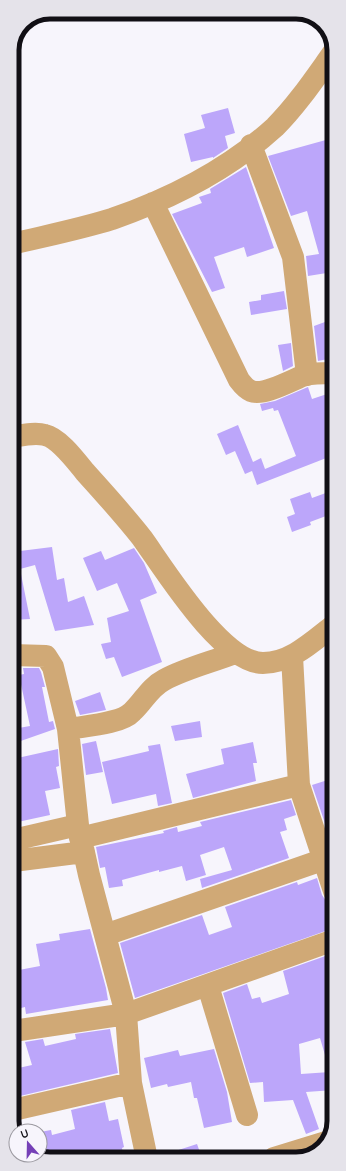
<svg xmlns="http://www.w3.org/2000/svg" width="346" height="1171" font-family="Quicksand,sans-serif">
<rect width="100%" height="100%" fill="#f7f5fc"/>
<!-- building -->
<path fill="#bca6fa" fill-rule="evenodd" d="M228,108l7,25 -10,3 3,12 -15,10v-1l-22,5 -7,-28 21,-6 -4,-13z
M333,138v85l-3,1 3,14v34l-25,4 -2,-20 13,-2 -12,-43 -16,5 -23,-60z
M246,167l28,81 -27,9 -3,-10 -30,10 11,31 -13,4 -40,-78 30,-11 -3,-6 12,-4 -1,-4z
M284,291l3,18 -36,6 -2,-13 12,-2v-5z
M333,319v39l-15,3 -4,-35z
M291,343l2,23 -10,5 -5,-26z
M308,387l4,12 21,-7 1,63 -77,30 -5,-14 -7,3 -10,-23 -9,4 -9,-21 21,-9 15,37 8,-4 4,11 31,-13 -18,-46 -4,1 -1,-3 -11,3 -2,-7 15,-3z
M334,490v23l-24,9 1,3 -19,7 -5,-15 8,-3 -5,-15 20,-7 2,6z
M52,547l5,33 7,-2 4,24 16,-6 10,29 -39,6 -20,-66 -15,4 10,50 -18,1v-68z
M134,548l10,15 13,30 -17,7 22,62 -40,15 -8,-20 -8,2 -5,-15 10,-2 -4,-24 22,-7 -12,-28 -20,8 -14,-33 18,-7 4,9z
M23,668h16l2,4 4,15h-3l7,35 4,-1 2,8 -40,14 -2,-14 17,-3 -11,-51 5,-1z
M100,692l6,18 -26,5 -5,-14z
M200,721l2,16 -27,4 -4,-15z
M96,741l7,31 -17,3 -4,-31z
M253,742l4,21h-4l3,18 -63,17 -7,-24 38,-10 -3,-15z
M160,744l12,59 -14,3 -2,-12 -44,10 -10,-42 47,-11 -1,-5z
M58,749l1,17 -3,1 4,21 -15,3 5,24 -37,8v-64z
M334,778v72l-22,-65z
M291,800l5,15 -12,4 3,11 -7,2 9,26 -87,30 -2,-9 32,-9 -8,-23 -24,8 6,20 -20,6 -4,-15 -23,6v-2l-37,10 1,6 -14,2 -4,-21 -5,1 -4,-21 68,-14 -1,-2 14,-4 1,5 24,-6 -2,-4z
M317,878l5,17 4,6 6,2 2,7v18l-199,70 -15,-55 82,-28 7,20 23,-8 -7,-20 72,-25 1,3z
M90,929l16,59 2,12 -82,14 -1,-7 -12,3v-36l6,-2v-2l21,-4 -4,-22 24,-4 -1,-6z
M334,953v137l-28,2 13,37 -13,5 -13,-34 -29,2 -1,-20 -13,1 -27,-90 24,-9 5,15 8,-2 2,6 27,-9 -6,-23zM320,1038l10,34 -29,2 -2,-30z
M110,1029l8,44 -98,23 -6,-27 18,-4 -7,-23 18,-3 2,7 31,-7 -1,-5z
M214,1049l13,43 5,30 -28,6 -7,-30h-3l-3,-16 -23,5 -1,-3 -16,4 -7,-30 34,-8 2,6z
M105,1102l4,19 9,-2 6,28 -2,1 2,11h-79l-5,-3v-24l11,-2 1,5 23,-6 -4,-19z
M197,1144l5,14h-41l-1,-2z"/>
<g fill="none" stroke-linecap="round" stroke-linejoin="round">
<!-- minor -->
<path stroke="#d0a976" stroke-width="22" d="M251,145l42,112 14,118
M153,203l86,177c3,4 7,9 12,11 13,5 41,-11 54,-16 8,-2 20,-2 28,-2
M12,244c33,-8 68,-15 100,-25 58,-20 117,-50 163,-92 22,-22 40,-49 58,-74
M12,437c11,-2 23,-5 33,-2 14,3 31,26 40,37 19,21 39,43 57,66 23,32 80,125 121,125 28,0 50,-22 71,-38
M12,655l34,1 7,11 15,62
M292,656l7,129 35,106
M80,838l219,-53
M13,840l65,-15
M13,861l71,-9
M105,935l220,-76
M208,986l39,129
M13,1031l113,-17 208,-74
M13,1110l118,-27
M274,1158l52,-16
M147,1159l-16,-76 -5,-69 -37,-139 -11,-50 -10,-96c16,-3 53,-5 64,-17 12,-11 17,-24 32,-32 22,-12 48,-18 71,-27"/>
</g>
<!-- crop -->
<path d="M0 0H346V1171H0ZM50 19H296A31 31 0 0 1 327 50V1121A31 31 0 0 1 296 1152H50A31 31 0 0 1 19 1121V50A31 31 0 0 1 50 19Z" fill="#e5e3ea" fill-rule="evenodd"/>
<path fill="none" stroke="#110f15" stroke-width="5" d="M50 19H296A31 31 0 0 1 327 50V1121A31 31 0 0 1 296 1152H50A31 31 0 0 1 19 1121V50A31 31 0 0 1 50 19Z"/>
<!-- north arrow -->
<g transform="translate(28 1143) rotate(340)"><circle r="19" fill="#f7f5fc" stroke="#9b99a0"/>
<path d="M0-3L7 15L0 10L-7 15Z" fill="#7540b7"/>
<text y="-6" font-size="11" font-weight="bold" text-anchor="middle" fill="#110f15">U</text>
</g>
</svg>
